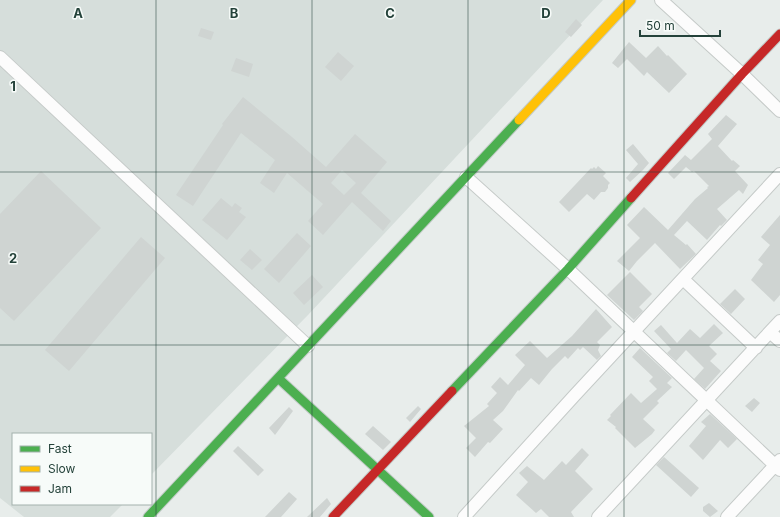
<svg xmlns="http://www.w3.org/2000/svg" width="780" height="517" font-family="Inter,sans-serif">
<rect width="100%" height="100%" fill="#e8edeb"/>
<!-- built -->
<path fill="#d6dedb" d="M0,0h603l-295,315 -157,160v-41h-138v70h110l-13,13h-86l-24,-19z"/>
<!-- building -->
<path fill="#cfd4d2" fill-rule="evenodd" d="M576,19l6,6 -11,12 -6,-5z
M201,28l13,4 -3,8 -13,-4z
M629,42l17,16 12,-12 9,10 1,-1 19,19 -18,19 -22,-21 -3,4 -17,-17 -9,9 -6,-5z
M338,52l16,14 -13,15 -16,-14z
M236,58l17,6 -4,13 -18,-6z
M243,97l49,40 34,30 29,-33 32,28 -26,31 30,28 -8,10 -31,-29 -29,33 -15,-14 15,-17 -36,-31 -13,20 -14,-10 15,-23 -34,-27 -48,73 -17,-11 47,-70 -1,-1zM342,170l14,13 -12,12 -13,-12z
M726,115l11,9 -19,22 14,15 1,-1 7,6 -5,5 13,14 -5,9 -4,-4 -22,19 10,11 -6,6 -1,-1 -13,15 -20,-19 -13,14 12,10 1,-1 9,10 -16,15 -25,-26 -18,18 -8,10 -12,-10 23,-23 -13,-13 17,-18 24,23 27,-31 13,-11 -1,-1 2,-1 -15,-15 -2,1 -6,-5 -12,12 -6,-6 17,-18 6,5 21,-21 -4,-5z
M633,144l16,19 -6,7 -13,12 -4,-4 12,-14 -12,-14z
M598,166l8,7 -3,3 7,7 -2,2v3l-3,4h-4l-7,8 -7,-6 -18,18 -10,-10 32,-34 1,1 2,-2 2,2z
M41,171l60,57 -87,93 -14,-13v-94z
M221,198l11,9 3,-4 7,5 -3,4 7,5 -19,23 -25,-20z
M780,215v80l-6,7 -23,-22 12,-16 -5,-4 12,-15 -9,-8z
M297,233l14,13 -32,37 -15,-14z
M141,237l24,21 -96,113 -24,-21z
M250,249l12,11 -10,10 -12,-10z
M630,272l22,22 -13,13 4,4 -9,9 -27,-25z
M312,275l11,12 -19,18 -11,-12z
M735,289l10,10 -14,15 -11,-10z
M596,309l16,18 -15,15 3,3 -2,5 3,6 -4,4 -14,-13 -3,3 -2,-2 -10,11 -3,-3 -13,13 -13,16 -8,-7 -12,13 -1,-1 -15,21 -10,9 10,9 -13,14 -2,-1 -13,15 -9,-9 10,-10 -12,-12 25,-20 -2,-2 10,-11 -6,-6 9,-10 8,8 17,-20 -10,-10 15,-14 17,17 25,-22z
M714,324l9,9 -14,13 8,8 -7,7 11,10 -16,18 -11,-10 10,-11 -18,-18 -10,11 -9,-8 4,-4 -17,-18 7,-6 16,18 13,-14 10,9z
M640,348l32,30 -5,5 5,4 -15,14 2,2 -16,16 12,11 -3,4 -17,14 -20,-20 1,-1 -9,-7 4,-4 -1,-1 21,-22 10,10 16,-14 -8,-8 4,-4 -21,-20z
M754,398l6,5 -8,9 -7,-6z
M418,406l3,3 -11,13 -4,-4z
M289,407l4,4 -18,24 -6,-7z
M710,414l27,25 -9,9 -8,-8 -17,20 -14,-14 17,-20 -5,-4z
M373,426l18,16 -8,8 -18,-16z
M238,446l26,24 -6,6 -25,-25z
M582,448l7,7 -14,16 18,18 -22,23 3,5h-25l-8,-8 -5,4 -20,-18 12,-13 -9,-9 8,-7 17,14 18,-19 4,4z
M664,457l35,31 -8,9 -35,-32z
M289,492l8,7 -16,18h-16z
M327,498l4,6 -11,13h-13z
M709,503l9,8 -8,6 -7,-6v-4z"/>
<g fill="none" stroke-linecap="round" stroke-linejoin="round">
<!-- street casing -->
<g stroke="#c5cac8" stroke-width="14">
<path id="street" d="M661,0l81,74 38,37
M0,57l308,289
M466,177l102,92 212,201
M683,279l73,69
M770,332l10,9
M464,517l110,-121 206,-222
M598,517l182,-196
M727,517l53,-57"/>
</g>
<!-- fast casing -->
<g stroke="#c3cbc8" stroke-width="11">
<path id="fast" d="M278,378l151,139
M452,391l116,-122 63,-71
M148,517l371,-397"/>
</g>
<!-- slow casing -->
<g stroke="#c3cbc8" stroke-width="11">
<path id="slow" d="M519,120l112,-120"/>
</g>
<!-- jam casing -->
<g stroke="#c3cbc8" stroke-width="11">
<path id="jam" d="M631,198l111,-124 38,-40
M333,517l119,-126"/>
</g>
<!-- street -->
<use href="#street" stroke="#fcfcfc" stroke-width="12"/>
<!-- fast -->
<use href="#fast" stroke="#4caf50" stroke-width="9"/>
<!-- slow -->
<use href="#slow" stroke="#ffc107" stroke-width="9"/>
<!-- jam -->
<use href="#jam" stroke="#c62828" stroke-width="9"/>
</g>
<!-- grid -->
<path fill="none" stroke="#24423a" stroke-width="1" stroke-opacity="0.55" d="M156,0v517M312,0v517M468,0v517M624,0v517M0,172h780M0,345h780"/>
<g font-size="13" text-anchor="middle" font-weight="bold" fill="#24423a" stroke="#f7fbf9" stroke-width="3" stroke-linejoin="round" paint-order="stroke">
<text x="78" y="18">A</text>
<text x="234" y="18">B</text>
<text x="390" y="18">C</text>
<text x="546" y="18">D</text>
<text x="13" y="91">1</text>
<text x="13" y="263">2</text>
</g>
<!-- legend -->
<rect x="12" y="433" width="140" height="72" fill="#f7fbf9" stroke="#a3b1ad"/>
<rect x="20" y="446" width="20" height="6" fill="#4caf50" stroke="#a3b1ad"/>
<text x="48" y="453" font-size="12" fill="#24423a">Fast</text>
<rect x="20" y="466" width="20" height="6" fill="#ffc107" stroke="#a3b1ad"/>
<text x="48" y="473" font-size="12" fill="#24423a">Slow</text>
<rect x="20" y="486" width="20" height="6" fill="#c62828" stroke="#a3b1ad"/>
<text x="48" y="493" font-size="12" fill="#24423a">Jam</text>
<!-- scale -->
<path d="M640 30v6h80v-6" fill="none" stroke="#24423a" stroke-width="2"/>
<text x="646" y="30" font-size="12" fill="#24423a" stroke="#f7fbf9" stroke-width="3" paint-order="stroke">50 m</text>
</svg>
